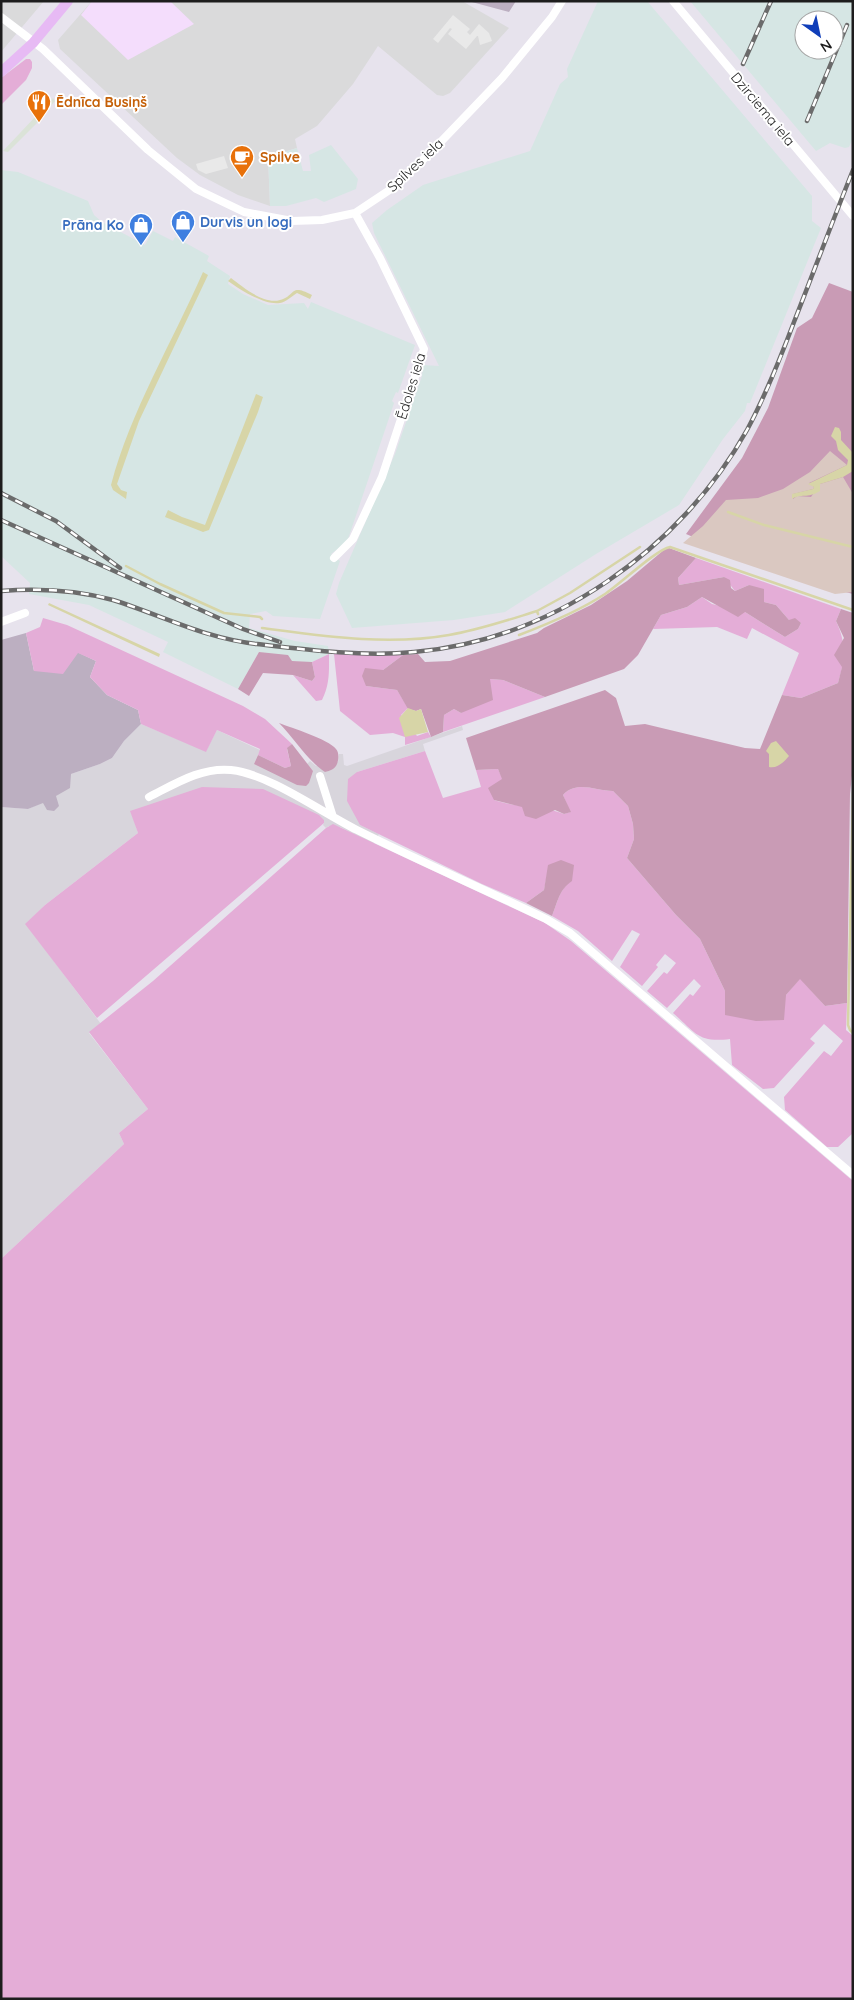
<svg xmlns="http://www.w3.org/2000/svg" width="854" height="2000" font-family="Quicksand,sans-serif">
<rect width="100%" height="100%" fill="#e7e3ed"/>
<!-- residential -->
<path fill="#dadadb" d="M1,1h43l-43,51z
M92,1h370l47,27 -59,65 -7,3 -6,-1 -59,-49 -25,38 -36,42 -22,13 2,9 -29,9 2,49 -32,-11 -38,-20 -23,-17 -117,-109 -2,-9z"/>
<!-- industrial -->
<path fill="#d6e6e4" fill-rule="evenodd" d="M598,1h49l165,195v25l9,7 -71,175h-3l-2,8 -22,28 -44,66 -83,49 -91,58 -51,8 -102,8 -16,-34 3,-11 56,-129 27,-78 1,-11 16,1 -65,-133 -2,-10 15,-13 36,-25 107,-34 30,-67 8,-7 -1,-8z
M690,1h163v137l-4,9 -4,1 -15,-5 -14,8zM804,20h30v30h-30z
M331,145l27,34 -2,10 -32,13 -8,-4 -30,8h-16l-2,-49 29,-9 6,23h8l-2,-16z
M1,170l17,2 70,29 6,14 8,7 43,23 8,-14 20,10 2,-4 34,19 -2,5 23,15 -2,8 15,10 25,11 36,-2 4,6 3,-7 104,43 -17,48 -2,-1 -4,9 2,2 -9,27 -38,112 -16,12 9,7 -20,58 -47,-3 -7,-5 -16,3 -1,14 46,13 33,5 1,8 -17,8h-8l-12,-1 -33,-9 -21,37 -75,-37 5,-10 -79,-37 -60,-11 1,-11 -29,-27z"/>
<!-- education -->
<path fill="#f4ddfc" d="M92,1h78l24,23 -66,36 -47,-45z"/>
<!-- airport -->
<path fill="#d8d5dc" d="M141,724l65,27 11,-21 43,20 -6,14 59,7 -6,-7 3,-3 6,5 22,-4 1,-8h4l1,11 3,1 115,-40 1,4 -40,14 2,7 -68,21 3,53 19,9 -6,10 -33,-17 -11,-1 -3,2 -3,-3 1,-2 -193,-12 7,22 -93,72 -19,19 75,100 -12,9 59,76 -29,24 5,11 -123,115v-452l27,2 28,-13 15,-22 29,-10 12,-6 12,-17z"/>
<!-- construction -->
<path fill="#bcafc1" d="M468,1h48l-7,11z
M26,633l8,38 43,-19 19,9 -6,16 17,18 31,15 3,14 -17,17 -12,17 -12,6 -29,10 -1,14 -14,8 3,10 -5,5 -7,-1 -4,-7 -15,6 -27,-2v-167z"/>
<!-- grass -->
<path fill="#e4add7" d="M26,59h4l2,3v6l-6,12 -25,25v-27z
M696,558l145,51 -5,12c11,24 9,38 2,62l-37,15 -19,-3 17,-42 -47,-25 -5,11 -30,-12 -64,2 8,-14 26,-8 15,-10 10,7 33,8 40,25 13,-8 3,-6 -12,-3 -13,-15 -12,-3 -15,-17 -14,6 -11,-14 -45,8 -1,-7z
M43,618l24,7 176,81 22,13 27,25 -5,5 4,17 -6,2 -27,-13 2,-6 -43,-19 -11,22 -65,-28 -3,-14 -31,-15 -17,-18 6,-16 -18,-8 -15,21 -29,-3 -8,-38 14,-6z
M329,654c0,17 1,30 -7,46l-6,1 -23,-26 19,6 3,-4 -3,-15z
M334,654l69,1 -20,15 -17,16 31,4 11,18 -7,7 16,21 11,-4 3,5 -26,8v-8l-12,-4 -23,2 -30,-24z
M490,679l13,1 42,17 -102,35 1,-17 10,-6 7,4z
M425,751l18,47 38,-11 -5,-17 22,-1 5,11 -9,20c23,8 49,5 70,14l6,-2 -7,-17c14,-15 32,-4 50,-4l15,15 5,18 1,15 -7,19 49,57 24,24 25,52v24l61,-20 14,-17 25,28 22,-3 -1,27 7,6v97l-15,14h-11l-42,-37 -1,-13 40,-46 7,5 12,-15 -19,-17 -14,15 5,4 -41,45 -11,1 -31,-24 -2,-26c-32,4 -34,-6 -57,-26l17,-19 3,2 8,-10 -7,-7 -27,29 -20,-17 17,-19 3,2 9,-11 -11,-9 -9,11 2,2 -16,19 -22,-19 20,-33 -8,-4 -20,31 -34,-30 -26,-15c6,-15 7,-26 20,-36l-25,-5 -3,15 -18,13 -44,-19 -122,-59 -13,-24 1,-22 9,-7z
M202,787l61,2 56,26 5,5v3l-227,195 -72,-94 20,-19 93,-72 -8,-22z
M333,824l212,99 26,18 282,240v818h-852v-740l123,-115 -5,-11 29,-24 -59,-77 64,-51 173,-153z"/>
<!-- forest -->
<path fill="#c99bb5" d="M829,283l24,9v302l-68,-18 -99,-42 56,-76 26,-50 29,-80 15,-10z
M669,548l27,10 -18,20 1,7 45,-8 6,3 1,8 4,3 14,-6 15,4v13l12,3 13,15 6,-2 6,5 -3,6 -13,8 -40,-25 -7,5 -36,-20 -15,10 -26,8 -23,40 -14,14 -79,28 -42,-17 -13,-1 3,21 -32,13 -7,-4 -10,6 -1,17 -12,5 -10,-28 -5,2 -8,-2 -11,-19 -31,-4 -4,-10 3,-8 18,2 20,-15 15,-1 7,8 25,-1 87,-28 7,-5 47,-23 36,-24 38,-32z
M841,609l12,4v153l-3,28 -3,209 -22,3 -25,-27 -14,16 -2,25 -28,1 -31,-6v-24l-25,-52 -24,-24 -49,-57 7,-19 -1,-15 -5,-18 -15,-15c-18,0 -36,-11 -50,4l8,17 -7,2 -9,-4 -19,9 -11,-3 -3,-9 -28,-7 -6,-12 14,-9 -4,-10 -22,1 -10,-32 139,-48 11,8 9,28 20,-2 100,24 15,1 22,-54 19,3 37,-15 4,-16 -8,-12 10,-17 -8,-17z
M259,652l29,3 4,6 20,1 3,15 -3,4 -19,-6 -30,-2 -14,23 -11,-7z
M279,723c13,5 49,16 57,26 3,3 3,10 1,15 -2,5 -7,7 -12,8 -19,-13 -30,-33 -46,-49z
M292,744l21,27 -4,12 -3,3 -9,-1 -43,-21 4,-9 27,13 6,-2 -4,-18z
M561,860l13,5 -2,16c-13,9 -14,20 -20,35l-26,-13 18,-13 4,-25z"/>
<!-- wetland -->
<path fill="#dac8c1" d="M830,451l17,14 -38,18 5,4 -1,2 -20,5v5l4,-3 14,1 9,-13 23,-7 10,17v98l-18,2 -152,-51 20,-17 23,-26 32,-2 25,-9 27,-17z"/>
<!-- parking -->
<path fill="#e9e9e9" d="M453,15l17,14 -3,3 3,3 9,-11 10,9 3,8 -12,4 -2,-9h-1l-11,13 -18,-15 4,-5 -2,-1 -12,15 -5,-4z
M224,156l4,12 -22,6 -8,-4 -2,-6z"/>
<!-- plaza -->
<path fill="#dbe3d8" d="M53,98l2,3 -17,19 1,1 -31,31 -5,-1z"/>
<!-- water -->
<path fill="#d7d5a7" d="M203,272l5,3 -69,146 -22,63 4,6 6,2 -1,7 -13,-9 -2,-5c20,-75 61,-142 92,-213z
M231,278c12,9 33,27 49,22 16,-4 9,-17 32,-5l-2,4 -13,-6c-5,3 -11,9 -17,10 -15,3 -41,-14 -52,-22z
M256,394l7,3 -5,15 -49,118 -6,2 -38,-15 3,-7 14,7 23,8z
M835,427l4,1 2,4v8l12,13v18l-10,6 -23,7v7c-13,8 -19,2 -28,8v-5l21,-5 1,-2 -6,-3 39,-19 1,-5 -10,-10 -2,-9 -5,-5z
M49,603l111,51 -1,3 -111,-52z
M408,708l8,3 5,-2 7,23 -23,5 -6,-19z
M776,741l13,15c-5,6 -12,13 -20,11v-13l-3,-3 5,-8z"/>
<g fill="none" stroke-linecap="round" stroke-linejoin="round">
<!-- stream -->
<path stroke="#d7d5a7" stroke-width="2.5" d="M728,512l36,13 89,22
M126,566l34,18 64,29 36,4 2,2
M538,614l-1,-3 33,-18 70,-46
M262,628c61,8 125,18 187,7 30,-5 59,-15 88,-24
M519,635c29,-11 60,-24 86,-41 15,-10 52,-45 65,-47l183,63
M853,792l-5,233 2,5 3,3"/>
<!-- street -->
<path stroke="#fff" stroke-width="8" d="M673,1l180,215
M1,17l42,32 105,101 48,39 48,23 48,9 30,-1 33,-7 39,-26 38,-36 70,-73 50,-61 10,-16
M334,558l19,-19 29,-62 42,-128 -44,-91 -25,-45
M1,622l24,-9
M320,776l13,41
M149,797c26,-13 52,-30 82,-27 38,4 90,42 126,60 62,31 127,59 189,89l24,14 283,242"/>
<!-- secondary -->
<path stroke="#e7baf4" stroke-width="10" d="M1,72l32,-29 35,-42"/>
<!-- rail casing -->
<g stroke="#6b6b6b" stroke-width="4.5">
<path id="rail" d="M743,64l28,-63
M807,121l40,-96
M1,493l55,28 64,47
M1,520l242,109 37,13
M1,591c38,-3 75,-1 112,9 48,15 93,39 144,44 51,6 106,13 157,8 138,-12 266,-102 333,-222 19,-35 33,-71 47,-108 20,-51 39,-102 59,-152"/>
</g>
<!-- rail -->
<use href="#rail" stroke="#fff" stroke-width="2.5" stroke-dasharray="8" stroke-linecap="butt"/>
</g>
<!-- icons -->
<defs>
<g id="restaurant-pin" transform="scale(1.25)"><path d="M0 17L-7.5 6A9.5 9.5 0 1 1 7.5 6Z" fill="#e8710a" stroke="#fff"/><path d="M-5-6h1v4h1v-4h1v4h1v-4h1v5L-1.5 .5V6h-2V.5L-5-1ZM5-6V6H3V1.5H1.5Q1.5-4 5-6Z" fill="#fff"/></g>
<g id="cafe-pin" transform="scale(1.25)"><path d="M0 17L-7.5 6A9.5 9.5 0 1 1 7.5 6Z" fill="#e8710a" stroke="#fff"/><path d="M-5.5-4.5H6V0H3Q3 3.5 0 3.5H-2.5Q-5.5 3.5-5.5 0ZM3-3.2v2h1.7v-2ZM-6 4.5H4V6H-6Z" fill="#fff"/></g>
<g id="shop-pin" transform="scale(1.25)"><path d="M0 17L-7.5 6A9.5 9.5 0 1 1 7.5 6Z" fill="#3f7fe0" stroke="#fff"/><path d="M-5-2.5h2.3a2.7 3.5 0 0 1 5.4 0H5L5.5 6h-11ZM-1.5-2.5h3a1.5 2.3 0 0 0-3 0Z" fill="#fff"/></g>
</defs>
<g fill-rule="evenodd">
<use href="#restaurant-pin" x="39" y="102"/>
<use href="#cafe-pin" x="242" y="157"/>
<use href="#shop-pin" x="183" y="222"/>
<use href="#shop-pin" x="141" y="225"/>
</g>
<g text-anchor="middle" stroke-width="4" stroke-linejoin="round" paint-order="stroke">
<!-- food labels -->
<g font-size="14" font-weight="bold" fill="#c56008" stroke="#fff" text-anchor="start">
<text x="56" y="107">Ēdnīca Busiņš</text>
<text x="260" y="162">Spilve</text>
</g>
<!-- street labels -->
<g font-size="14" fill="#1d1d1d" stroke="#fff">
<text transform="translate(763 109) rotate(50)" y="5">Dzirciema iela</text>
<text transform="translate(415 165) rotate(-43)" y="5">Spilves iela</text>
<text transform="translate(411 386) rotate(-73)" y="5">Ēdoles iela</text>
</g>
<!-- shop labels -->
<g font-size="14" font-weight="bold" fill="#366cbe" stroke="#fff" text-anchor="start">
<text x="200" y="227">Durvis un logi</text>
<text x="124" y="230" text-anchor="end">Prāna Ko</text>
</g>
</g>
<!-- border -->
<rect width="854" height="2000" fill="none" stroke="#1d1d1d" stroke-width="5"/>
<!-- north arrow -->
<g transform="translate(819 35) rotate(147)"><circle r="24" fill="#ffffff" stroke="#a5a5a5"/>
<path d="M0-4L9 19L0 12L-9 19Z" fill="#103eb9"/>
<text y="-8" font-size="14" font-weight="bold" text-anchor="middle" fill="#1d1d1d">N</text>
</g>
</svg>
